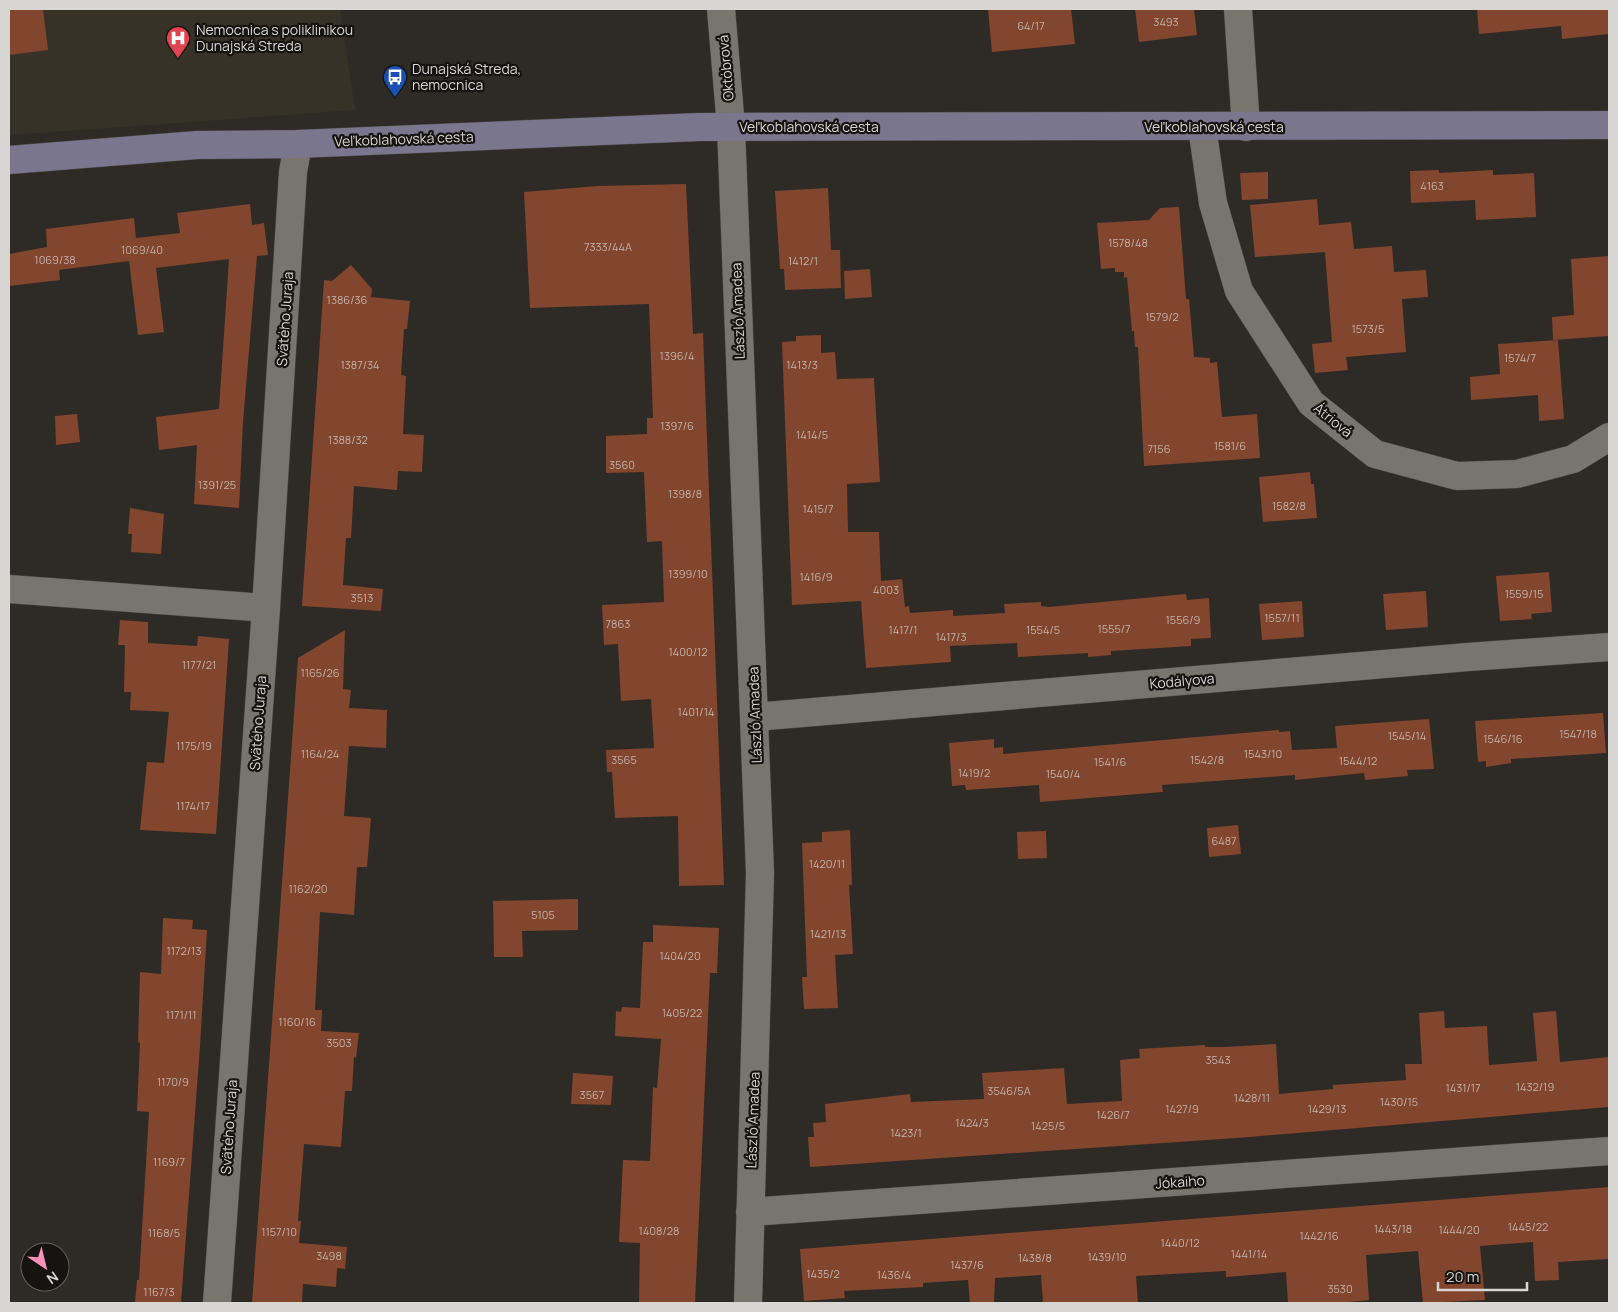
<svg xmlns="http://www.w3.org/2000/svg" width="1618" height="1312" font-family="Manrope,sans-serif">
<rect width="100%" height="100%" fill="#2e2b26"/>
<!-- built -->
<path fill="#373227" d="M9,9h331l15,101 -346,25z"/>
<!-- building -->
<path fill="#82452d" d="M9,9h34l5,41 -39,5z
M988,9h83l4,35 -83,8z
M1135,9h59l3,26 -58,7z
M1477,9h132v25l-47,5 -1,-13 -82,8z
M1439,170v3l54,-3v5l41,-2 2,44 -60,3 -1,-20 -64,3 -1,-32z
M1268,172v27l-26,1 -2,-27z
M686,184l7,150 10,-1 21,552 -45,1 -1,-70 -63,2 -3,-46h-5l-1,-22 48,-2 -3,-49 -30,2 -3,-57 -14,1 -2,-40 62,-3 -2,-61 -15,1 -3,-70 -38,1v-37l41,-2v-16h6l-4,-114 -119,4 -6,-116 73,-6z
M828,188l3,62h9l1,38 -56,2 -1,-21h-4l-5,-78z
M1317,199l2,26 32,-3 3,27 38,-3 2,26 32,-2 2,27 -26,2 4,53 -60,5 2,13 -33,3 -3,-29 20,-2 -7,-90 -70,5 -5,-52z
M250,204l2,21 12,-2 4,32 -11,1 -14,166 -4,86 -45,-4 3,-59 -38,5 -3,-33 63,-8 10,-150 -73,9 8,64 -26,3 -9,-74 -70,9 1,10 -51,6v-32l38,-7 -1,-18 88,-11 2,20 44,-5 -3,-20z
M1179,207l7,92h3l5,58 16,1v5l7,-1 5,55 35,-3 3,44 -116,8 -6,-119h-3l-1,-16h-2l-5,-54 -3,1v-6h-9v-4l-14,1 -4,-46 52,-3 11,-12z
M1609,256v80l-56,4 -1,-23 22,-2 -3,-56z
M351,265l21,24 -1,8 39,4 -3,28h-3l-3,46 5,1 -3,58 21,1 -2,37 -24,-1 -1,19 -43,-4 -3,52h-5l-3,47 40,4 -2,22 -79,-5 22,-326 8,1z
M870,269l2,28 -27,2 -1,-28z
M821,335v18l14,-1 2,27 37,-1 6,104 -33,2 1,48h31l2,49 21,-2 3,28 4,-1 1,7 43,-3v6l52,-3 -1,-9 37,-2v4l8,1 137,-13 1,6 22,-2 2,40 -20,1v7l-80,5v4l-23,2v-4l-70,4 -1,-14 -67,3 1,16 -85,6 -5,-67 -69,4 -10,-263 14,-1v-5z
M1558,340l6,79 -25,2 -1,-26 -67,5 -1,-23 30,-3 -2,-30z
M77,414l3,28 -24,3 -1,-29z
M1310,472l1,12h3l3,34 -54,4 -4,-45z
M130,508l34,6 -3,40 -30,-2 1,-18h-4z
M1549,572l3,40 -21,2 1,5 -32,2 -4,-45z
M1426,591l2,36 -42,3 -3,-36z
M1302,601l2,36 -42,3 -3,-36z
M120,620l28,2v21l49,3 1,-10 31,3 -13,195 -76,-4 7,-68 17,1 5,-51 -39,-2 1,-18h-7l1,-47h-7z
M345,630l-2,59 8,1 -2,18 38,2 -1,38 -37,-2 -5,70 27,2 -4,49h-10l-3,48 -34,-3 -5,98h7l-1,21 38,2 -3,25 -2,-1 -2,34h-7l-4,56 -37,-3 -6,77h3l-2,22 48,4 -2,22 -8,-1 -1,19 -33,-3 -1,19h-50l46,-645z
M1603,713l3,40 -95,6v4l-25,4v-6l-8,1 -3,-41z
M1429,719l5,50 -27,1 1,6 -43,4 -1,-7 -69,7v-5l-133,10 1,7 -123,10 -1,-17 -73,5 -1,-5 -13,1 -3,-43 45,-4v9l9,-1v7l276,-24v2l11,-1 2,19 45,-2 -2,-22z
M1238,825l3,29 -32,3 -2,-29z
M850,830l2,55h-3l4,69 -18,1 3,53 -34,1 -2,-32h5l-5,-134 20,-1v-10z
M1046,831l1,27 -29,1 -1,-27z
M578,899v31l-56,1 1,26h-29l-1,-56z
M163,918l30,2 -1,9 15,1 -7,116 -19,257h-46l2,-23h2l10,-168 -12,-1 3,-68 -2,-1 2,-70 21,2z
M653,925l66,3 -2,45h-7l-15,330h-56l1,-60 -21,-1 4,-82 27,1 3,-74 4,1 4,-49 -46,-3 1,-25 5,1 1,-5 18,1 3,-66h10z
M1444,1011l1,17 42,-2 2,39 48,-4 -4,-48 23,-2 4,51 49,-5v50l-372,31 -427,29 -2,-30h6l-1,-14 13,-1 -1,-18 85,-10 1,8 73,-3 -2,-26 82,-5 3,36 55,-3 -2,-41 20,-2 -1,-9 66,-4v2h20l51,-3 3,50 54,-5v-4l73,-5 -1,-16h17l-3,-51z
M573,1073l40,3 -2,29 -40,-1z
M1609,1187v72l-51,3 1,18 -24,1 -2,-39 -53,4 5,54 -62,3 -5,-52 -52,4 3,45 -20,2 -61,1 -2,-31 -60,5v-6l-90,5 2,27h-95l-2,-28 -46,3 -1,25h-24l-2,-23 -45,3v4l-79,4 1,7 -41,3 -4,-52z"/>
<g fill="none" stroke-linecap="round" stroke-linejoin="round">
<!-- street casing -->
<g stroke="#484642" stroke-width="29">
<path id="street" d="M721,9l10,118 29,746 -12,430
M1238,9l8,118
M1202,127l11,76 26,88 72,112 64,51 82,22 60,-2 56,-15 36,-22
M9,589l257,19
M755,717l713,-60 141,-10
M750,1212l859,-61
M217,1303l49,-695 27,-436 5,-28"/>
</g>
<!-- secondary casing -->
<g stroke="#484642" stroke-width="29">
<path id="secondary" d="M9,160l188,-15 101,-1 401,-17 910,-2"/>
</g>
<!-- street -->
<use href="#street" stroke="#78756f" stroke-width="28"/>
<!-- secondary -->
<use href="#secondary" stroke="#7a768d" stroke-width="28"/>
</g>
<!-- icons -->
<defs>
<g id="hospital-pin" transform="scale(1.25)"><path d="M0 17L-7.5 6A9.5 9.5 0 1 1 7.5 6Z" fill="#e0444e" stroke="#151411"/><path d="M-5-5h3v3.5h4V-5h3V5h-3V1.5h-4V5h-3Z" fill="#fff"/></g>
<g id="bus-pin" transform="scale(1.25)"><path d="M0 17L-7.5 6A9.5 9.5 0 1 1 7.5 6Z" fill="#1a4fb4" stroke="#151411"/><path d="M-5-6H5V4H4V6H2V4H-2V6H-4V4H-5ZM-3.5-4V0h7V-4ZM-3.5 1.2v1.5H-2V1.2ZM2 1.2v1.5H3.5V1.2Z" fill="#fff"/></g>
</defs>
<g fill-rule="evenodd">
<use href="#hospital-pin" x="178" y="38"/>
<use href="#bus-pin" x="395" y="77"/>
</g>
<g text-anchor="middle" stroke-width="4.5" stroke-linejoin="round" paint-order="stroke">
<!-- number labels -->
<g font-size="11" fill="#c2b2aa">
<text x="1166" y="26">3493</text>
<text x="1031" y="30">64/17</text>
<text x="1432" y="190">4163</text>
<text x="1128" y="247">1578/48</text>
<text x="608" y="251">7333/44A</text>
<text x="142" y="254">1069/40</text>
<text x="55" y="264">1069/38</text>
<text x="803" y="265">1412/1</text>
<text x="347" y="304">1386/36</text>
<text x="1162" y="321">1579/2</text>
<text x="1368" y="333">1573/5</text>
<text x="677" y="360">1396/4</text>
<text x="1520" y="362">1574/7</text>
<text x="360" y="369">1387/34</text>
<text x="802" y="369">1413/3</text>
<text x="677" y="430">1397/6</text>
<text x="812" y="439">1414/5</text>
<text x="348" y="444">1388/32</text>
<text x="1230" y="450">1581/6</text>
<text x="1159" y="453">7156</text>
<text x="622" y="469">3560</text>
<text x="217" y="489">1391/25</text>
<text x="685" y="498">1398/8</text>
<text x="1289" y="510">1582/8</text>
<text x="818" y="513">1415/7</text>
<text x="688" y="578">1399/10</text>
<text x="816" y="581">1416/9</text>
<text x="886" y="594">4003</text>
<text x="1524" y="598">1559/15</text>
<text x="362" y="602">3513</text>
<text x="1282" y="622">1557/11</text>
<text x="1183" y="624">1556/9</text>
<text x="618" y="628">7863</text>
<text x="1114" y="633">1555/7</text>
<text x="903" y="634">1417/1</text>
<text x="1043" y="634">1554/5</text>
<text x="951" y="641">1417/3</text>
<text x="688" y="656">1400/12</text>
<text x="199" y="669">1177/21</text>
<text x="320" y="677">1165/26</text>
<text x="696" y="716">1401/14</text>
<text x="1578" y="738">1547/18</text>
<text x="1407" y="740">1545/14</text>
<text x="1503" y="743">1546/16</text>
<text x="194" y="750">1175/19</text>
<text x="320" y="758">1164/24</text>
<text x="1263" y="758">1543/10</text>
<text x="624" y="764">3565</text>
<text x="1207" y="764">1542/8</text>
<text x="1358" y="765">1544/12</text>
<text x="1110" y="766">1541/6</text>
<text x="974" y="777">1419/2</text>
<text x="1063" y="778">1540/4</text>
<text x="193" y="810">1174/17</text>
<text x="1224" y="845">6487</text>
<text x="827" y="868">1420/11</text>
<text x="308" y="893">1162/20</text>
<text x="543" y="919">5105</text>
<text x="828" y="938">1421/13</text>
<text x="184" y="955">1172/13</text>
<text x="680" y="960">1404/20</text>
<text x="682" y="1017">1405/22</text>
<text x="181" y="1019">1171/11</text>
<text x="297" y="1026">1160/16</text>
<text x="339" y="1047">3503</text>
<text x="1218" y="1064">3543</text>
<text x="173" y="1086">1170/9</text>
<text x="1535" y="1091">1432/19</text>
<text x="1463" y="1092">1431/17</text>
<text x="1009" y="1095">3546/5A</text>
<text x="592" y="1099">3567</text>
<text x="1252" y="1102">1428/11</text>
<text x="1399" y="1106">1430/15</text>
<text x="1182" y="1113">1427/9</text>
<text x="1327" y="1113">1429/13</text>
<text x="1113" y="1119">1426/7</text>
<text x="972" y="1127">1424/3</text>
<text x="1048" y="1130">1425/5</text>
<text x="906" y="1137">1423/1</text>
<text x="169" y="1166">1169/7</text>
<text x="1528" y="1231">1445/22</text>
<text x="1393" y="1233">1443/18</text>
<text x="1459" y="1234">1444/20</text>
<text x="659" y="1235">1408/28</text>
<text x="279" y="1236">1157/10</text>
<text x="164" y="1237">1168/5</text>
<text x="1319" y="1240">1442/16</text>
<text x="1180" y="1247">1440/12</text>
<text x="1249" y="1258">1441/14</text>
<text x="329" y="1260">3498</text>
<text x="1107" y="1261">1439/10</text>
<text x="1035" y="1262">1438/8</text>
<text x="967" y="1269">1437/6</text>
<text x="823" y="1278">1435/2</text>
<text x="894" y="1279">1436/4</text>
<text x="1340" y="1293">3530</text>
<text x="159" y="1296">1167/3</text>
</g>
<!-- poi labels -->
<g font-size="14" fill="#d8d6d3" stroke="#151411" text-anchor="start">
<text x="196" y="35">Nemocnica s poliklinikou<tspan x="196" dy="16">Dunajská Streda</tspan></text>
<text x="412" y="74">Dunajská Streda,<tspan x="412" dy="16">nemocnica</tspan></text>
</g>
<!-- street labels -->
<g font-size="14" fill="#d8d6d3" stroke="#151411">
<text transform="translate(726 68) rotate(-95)" y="5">Októbrová</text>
<text x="809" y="132">Veľkoblahovská cesta</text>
<text x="1214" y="132">Veľkoblahovská cesta</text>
<text transform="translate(404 139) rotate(-2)" y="5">Veľkoblahovská cesta</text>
<text transform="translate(738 311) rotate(-92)" y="5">László Amadea</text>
<text transform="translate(285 319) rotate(-86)" y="5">Svätého Juraja</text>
<text transform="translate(1333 420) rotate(39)" y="5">Átriová</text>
<text transform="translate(1182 681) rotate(-5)" y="5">Kodályova</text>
<text transform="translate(755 715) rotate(-92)" y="5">László Amadea</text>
<text transform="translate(258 723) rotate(-86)" y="5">Svätého Juraja</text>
<text transform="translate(753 1120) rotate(-88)" y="5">László Amadea</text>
<text transform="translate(229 1127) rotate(-86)" y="5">Svätého Juraja</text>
<text transform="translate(1180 1182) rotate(-4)" y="5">Jókaiho</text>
</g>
</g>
<!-- border -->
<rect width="1618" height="1312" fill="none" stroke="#d8d6d3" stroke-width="20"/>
<!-- north arrow -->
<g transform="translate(45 1267) rotate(145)"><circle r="24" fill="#151411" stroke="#63625f"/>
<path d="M0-4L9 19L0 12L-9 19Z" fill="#fe8ebb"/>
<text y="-8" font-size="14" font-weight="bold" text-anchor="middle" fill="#d8d6d3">N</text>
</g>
<!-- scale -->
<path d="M1438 1282v8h89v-8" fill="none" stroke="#d8d6d3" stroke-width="2.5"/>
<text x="1446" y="1282" font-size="15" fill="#d8d6d3" stroke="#151411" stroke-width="4" paint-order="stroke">20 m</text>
</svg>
